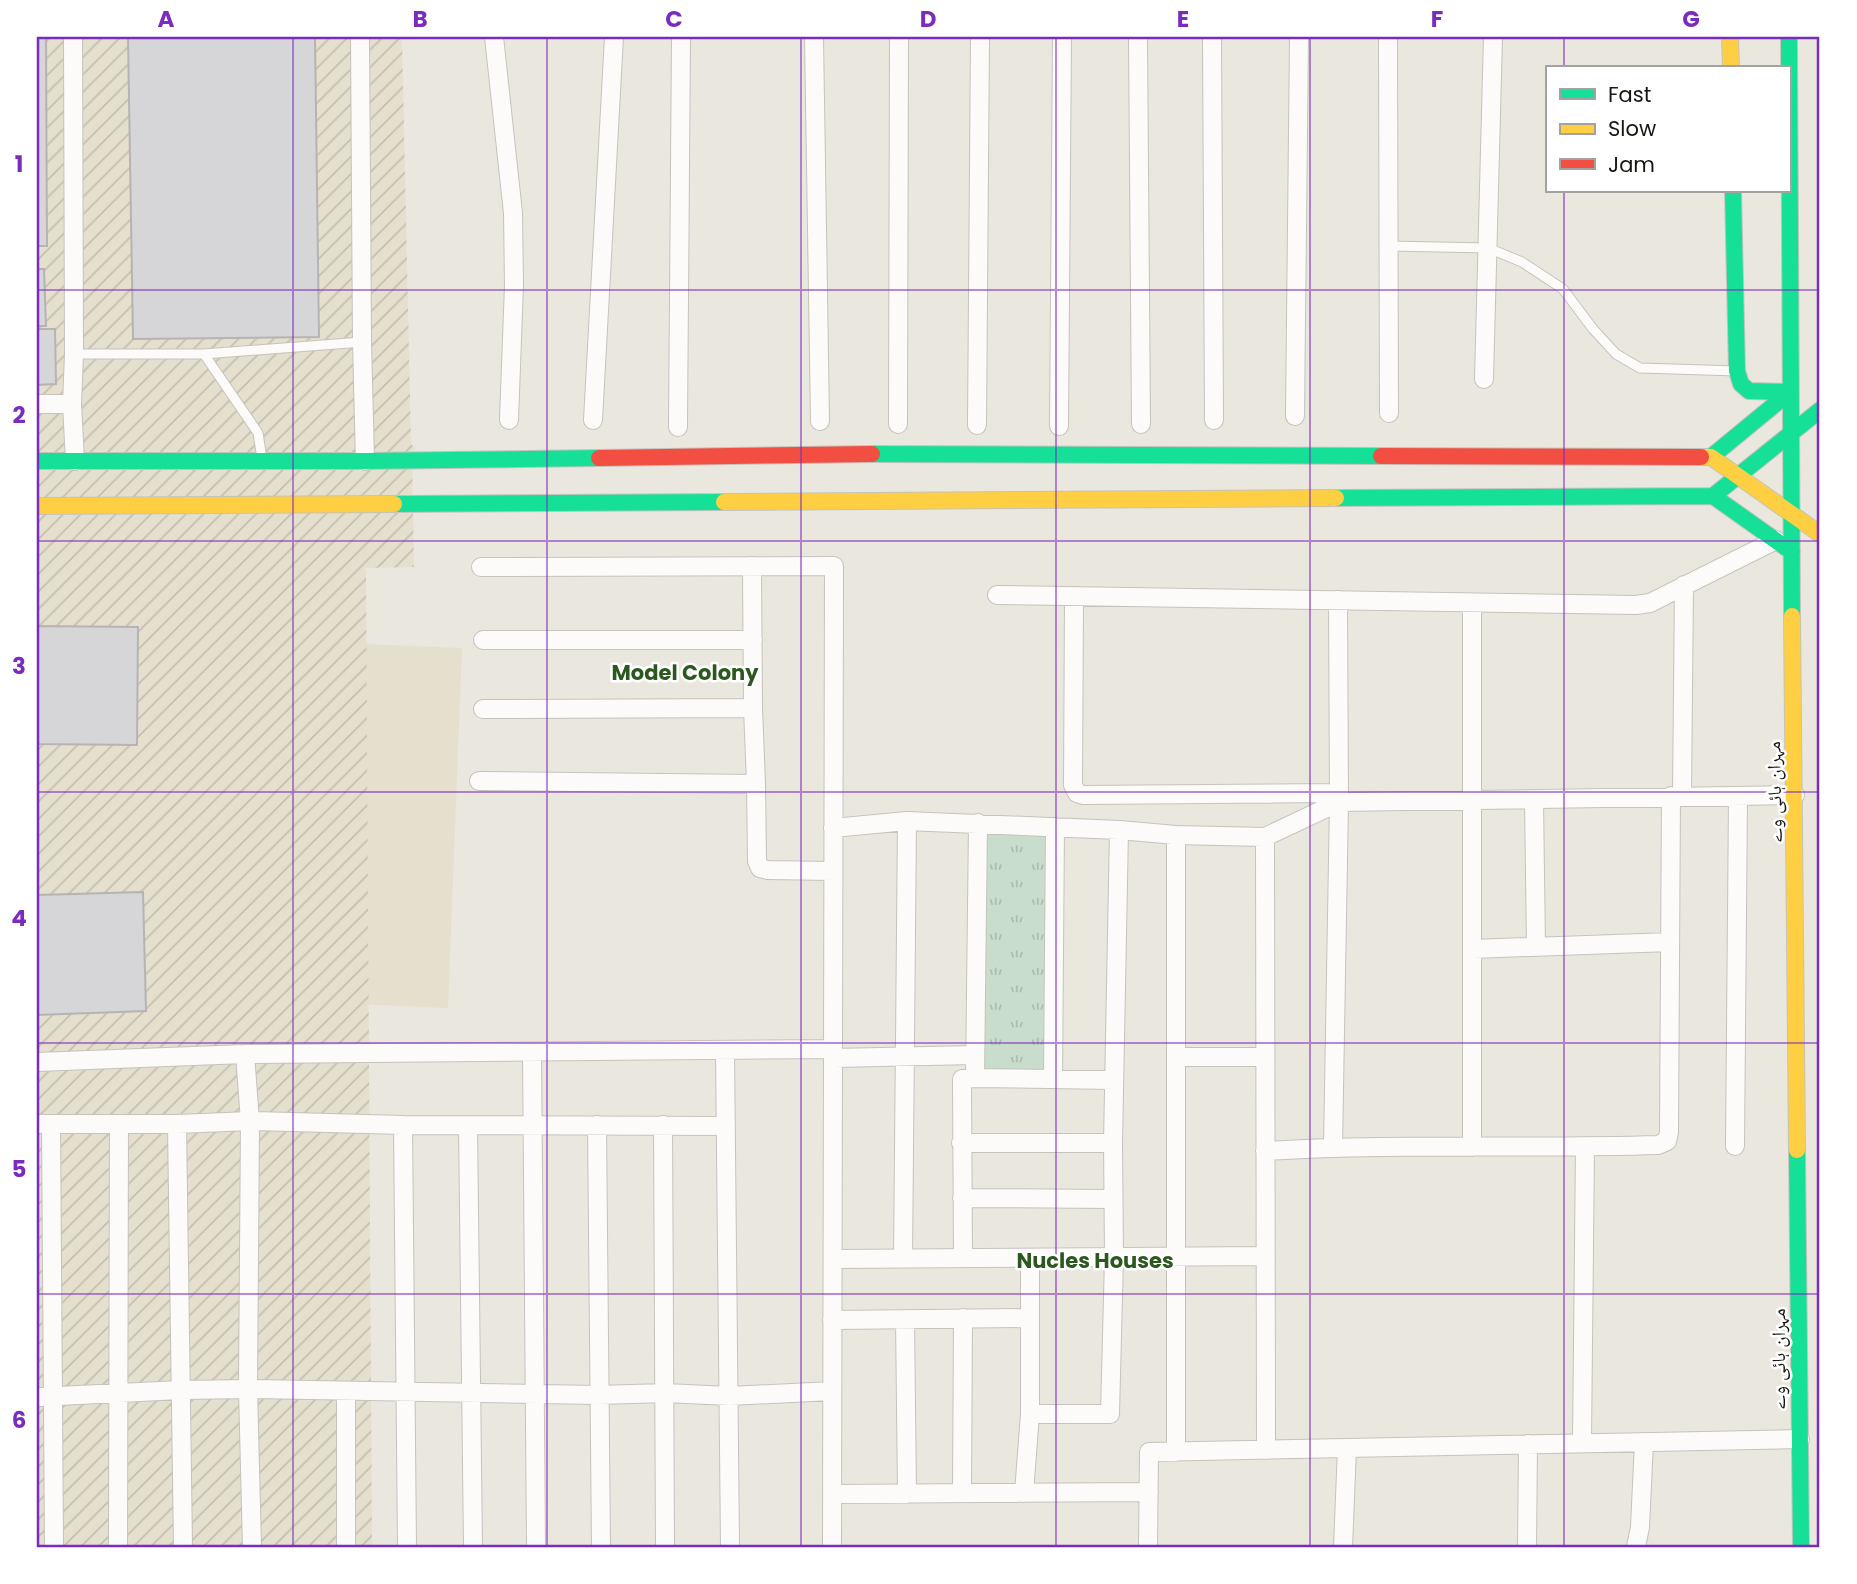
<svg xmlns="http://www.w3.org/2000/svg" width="1857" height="1584" font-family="Poppins,'Noto Naskh Arabic',sans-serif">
<defs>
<pattern id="industrial-furrows" width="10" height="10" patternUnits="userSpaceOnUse" patternTransform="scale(1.75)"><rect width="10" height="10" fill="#e5dfce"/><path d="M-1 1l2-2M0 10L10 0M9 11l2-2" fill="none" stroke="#c4bfb0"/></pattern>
<pattern id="grass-tufts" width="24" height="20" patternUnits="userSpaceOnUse" patternTransform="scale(1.75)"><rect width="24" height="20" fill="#c9ddcd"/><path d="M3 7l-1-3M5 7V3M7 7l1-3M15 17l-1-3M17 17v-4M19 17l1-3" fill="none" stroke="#acbdaf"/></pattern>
</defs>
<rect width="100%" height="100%" fill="#eae7de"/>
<!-- built -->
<path fill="#e5dfce" d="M203,637l259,11 -14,360 -260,-11z"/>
<!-- industrial -->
<path fill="url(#industrial-furrows)" d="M37,37h365l9,407 5,5 -4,1 2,117 -48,1 6,979h-335z"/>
<!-- grass -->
<path fill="url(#grass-tufts)" d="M984,830l62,2 2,241 -70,1z"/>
<!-- building -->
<path fill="#d6d5d8" stroke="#b6b4b3" stroke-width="2" d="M37,37h9l1,209h-10z
M128,37h187l4,300 -186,2z
M37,269h7l2,57h-9z
M37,329h18l1,55 -19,1z
M37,626l101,1 -1,118 -100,-1z
M143,892l3,119 -109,4v-120z"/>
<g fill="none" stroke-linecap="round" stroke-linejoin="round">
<!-- lane casing -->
<g stroke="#c5c3bc" stroke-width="11">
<path id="lane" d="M1389,246l99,2 34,14 41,27 30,40 23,25 24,14 97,3
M74,354h130l158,-12
M204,354l54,79 4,26"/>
</g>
<!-- street casing -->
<g stroke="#c5c3bc" stroke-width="20">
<path id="street" d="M73,37l1,317 -2,50 3,57
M360,37l2,305 3,119
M494,37l19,176 1,72 -5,135
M814,37l6,384
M1138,37l3,387
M1212,37l2,383
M1388,37l1,376
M1484,379l9,-342
M37,404h35
M1295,416l4,-379
M593,420l21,-383
M898,424l1,-387
M977,425l3,-388
M1059,426l3,-389
M678,427l3,-390
M481,567l353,-1 -2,981
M997,595l639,10 14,-2 126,-63
M1074,597l-1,188 4,8 6,2 256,-2
M1472,603v544
M483,640h270
M483,709l270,-1
M479,781l277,3 -3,-76 -1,-142
M756,784l1,77 3,7 8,2 64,1
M1682,796l2,-211
M1534,800l2,147
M978,823l-3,255 139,2
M833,828l74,-7 212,9 57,5 89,2 74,-35 456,-7
M1176,835v617
M1265,837l1,613
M1473,949l197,-7
M725,1050l5,497
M532,1052l4,495
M245,1054l5,67 -2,268 4,158
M1176,1057h89
M833,1058l142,-3
M37,1062l208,-8 588,-5
M1053,1079l2,-252
M37,1124h140l73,-3 153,4 323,1
M51,1124l3,423
M177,1124l6,423
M403,1125l4,422
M468,1125l5,422
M597,1125l4,422
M663,1125l2,422
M961,1143h152
M1735,1146l3,-350
M1333,1147l6,-345 -1,-202
M1265,1151c131,-8 262,-2 393,-6l9,-4 2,-9 2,-336
M962,1198l150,1
M963,1258l-1,-179 13,-1
M1030,1258v156h80l4,-156 -1,-115 6,-313
M833,1259l433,-3
M903,1259l4,-438
M905,1319l2,175
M832,1320l198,-2
M346,1391v156
M37,1397l144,-7 67,-1 351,6 66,-2 65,3 102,-5
M1582,1443l3,-296
M962,1493l1,-175
M1024,1493l6,-79
M832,1494l317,-2
M118,1547l1,-423
M1148,1547l1,-95 651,-13
M1343,1547l4,-99
M1527,1547l1,-103
M1636,1547l4,-20 4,-85"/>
</g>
<!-- fast casing -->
<g stroke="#c5c3bc" stroke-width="18">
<path id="fast" d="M1789,37l3,579
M1733,191l4,180 4,13 8,7 41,1
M872,454l509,2
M1711,457l79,-65
M37,461h328l234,-3
M1713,496l79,56
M1336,498l377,-2 107,-86
M394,504l330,-2
M1797,1150l4,397"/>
</g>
<!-- slow casing -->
<g stroke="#c5c3bc" stroke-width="18">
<path id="slow" d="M1730,37l1,31
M1701,457h10l109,77
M724,502l612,-4
M37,506l357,-2
M1792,616l5,534"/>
</g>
<!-- jam casing -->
<g stroke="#c5c3bc" stroke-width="18">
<path id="jam" d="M1381,456l320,1
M599,458l273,-4"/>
</g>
<!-- lane -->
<use href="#lane" stroke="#fcfbfa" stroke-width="9"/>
<!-- street -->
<use href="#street" stroke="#fcfbfa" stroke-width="18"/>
<!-- fast -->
<use href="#fast" stroke="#16e098" stroke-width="16"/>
<!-- slow -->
<use href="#slow" stroke="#ffcf43" stroke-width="16"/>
<!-- jam -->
<use href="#jam" stroke="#f24e42" stroke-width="16"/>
</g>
<!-- grid -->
<path fill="none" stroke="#7b2cbf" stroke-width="2" stroke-opacity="0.55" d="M293,37v1510M547,37v1510M801,37v1510M1056,37v1510M1310,37v1510M1564,37v31M1564,191v1356M37,290h1783M37,541h1783M37,792h1783M37,1043h1783M37,1294h1783"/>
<g text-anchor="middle" stroke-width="5" stroke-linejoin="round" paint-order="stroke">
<!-- street labels -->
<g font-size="19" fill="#181611" stroke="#fff">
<text transform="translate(1774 792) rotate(-91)" y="7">مہران ہائی وے</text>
<text transform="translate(1778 1359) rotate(-90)" y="7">مہران ہائی وے</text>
</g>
<!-- neighbourhood labels -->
<g font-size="21" font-weight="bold" fill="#2b581e" stroke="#fff">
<text x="685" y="680">Model Colony</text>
<text x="1095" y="1268">Nucles Houses</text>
</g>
</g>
<!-- border -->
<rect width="1857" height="1584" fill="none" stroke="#ffffff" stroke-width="77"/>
<!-- legend -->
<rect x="1546" y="66" width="245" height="126" fill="#ffffff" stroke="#a3a2a0" stroke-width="2"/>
<rect x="1560" y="89" width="35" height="10" fill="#16e098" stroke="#a3a2a0" stroke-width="2"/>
<text x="1608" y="102" font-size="21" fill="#181611">Fast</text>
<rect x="1560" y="124" width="35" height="10" fill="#ffcf43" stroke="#a3a2a0" stroke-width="2"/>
<text x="1608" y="136" font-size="21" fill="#181611">Slow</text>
<rect x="1560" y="159" width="35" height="10" fill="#f24e42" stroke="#a3a2a0" stroke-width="2"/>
<text x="1608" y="172" font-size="21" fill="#181611">Jam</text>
<rect x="38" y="38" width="1780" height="1508" fill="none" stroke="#7b2cbf" stroke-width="2.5"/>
<g font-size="23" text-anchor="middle" font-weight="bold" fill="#7b2cbf">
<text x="166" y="27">A</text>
<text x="420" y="27">B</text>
<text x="674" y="27">C</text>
<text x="928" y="27">D</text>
<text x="1183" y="27">E</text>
<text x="1437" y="27">F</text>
<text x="1691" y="27">G</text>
<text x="19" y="172">1</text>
<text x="19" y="423">2</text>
<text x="19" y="674">3</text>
<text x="19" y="926">4</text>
<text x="19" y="1177">5</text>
<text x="19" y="1428">6</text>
</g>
</svg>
